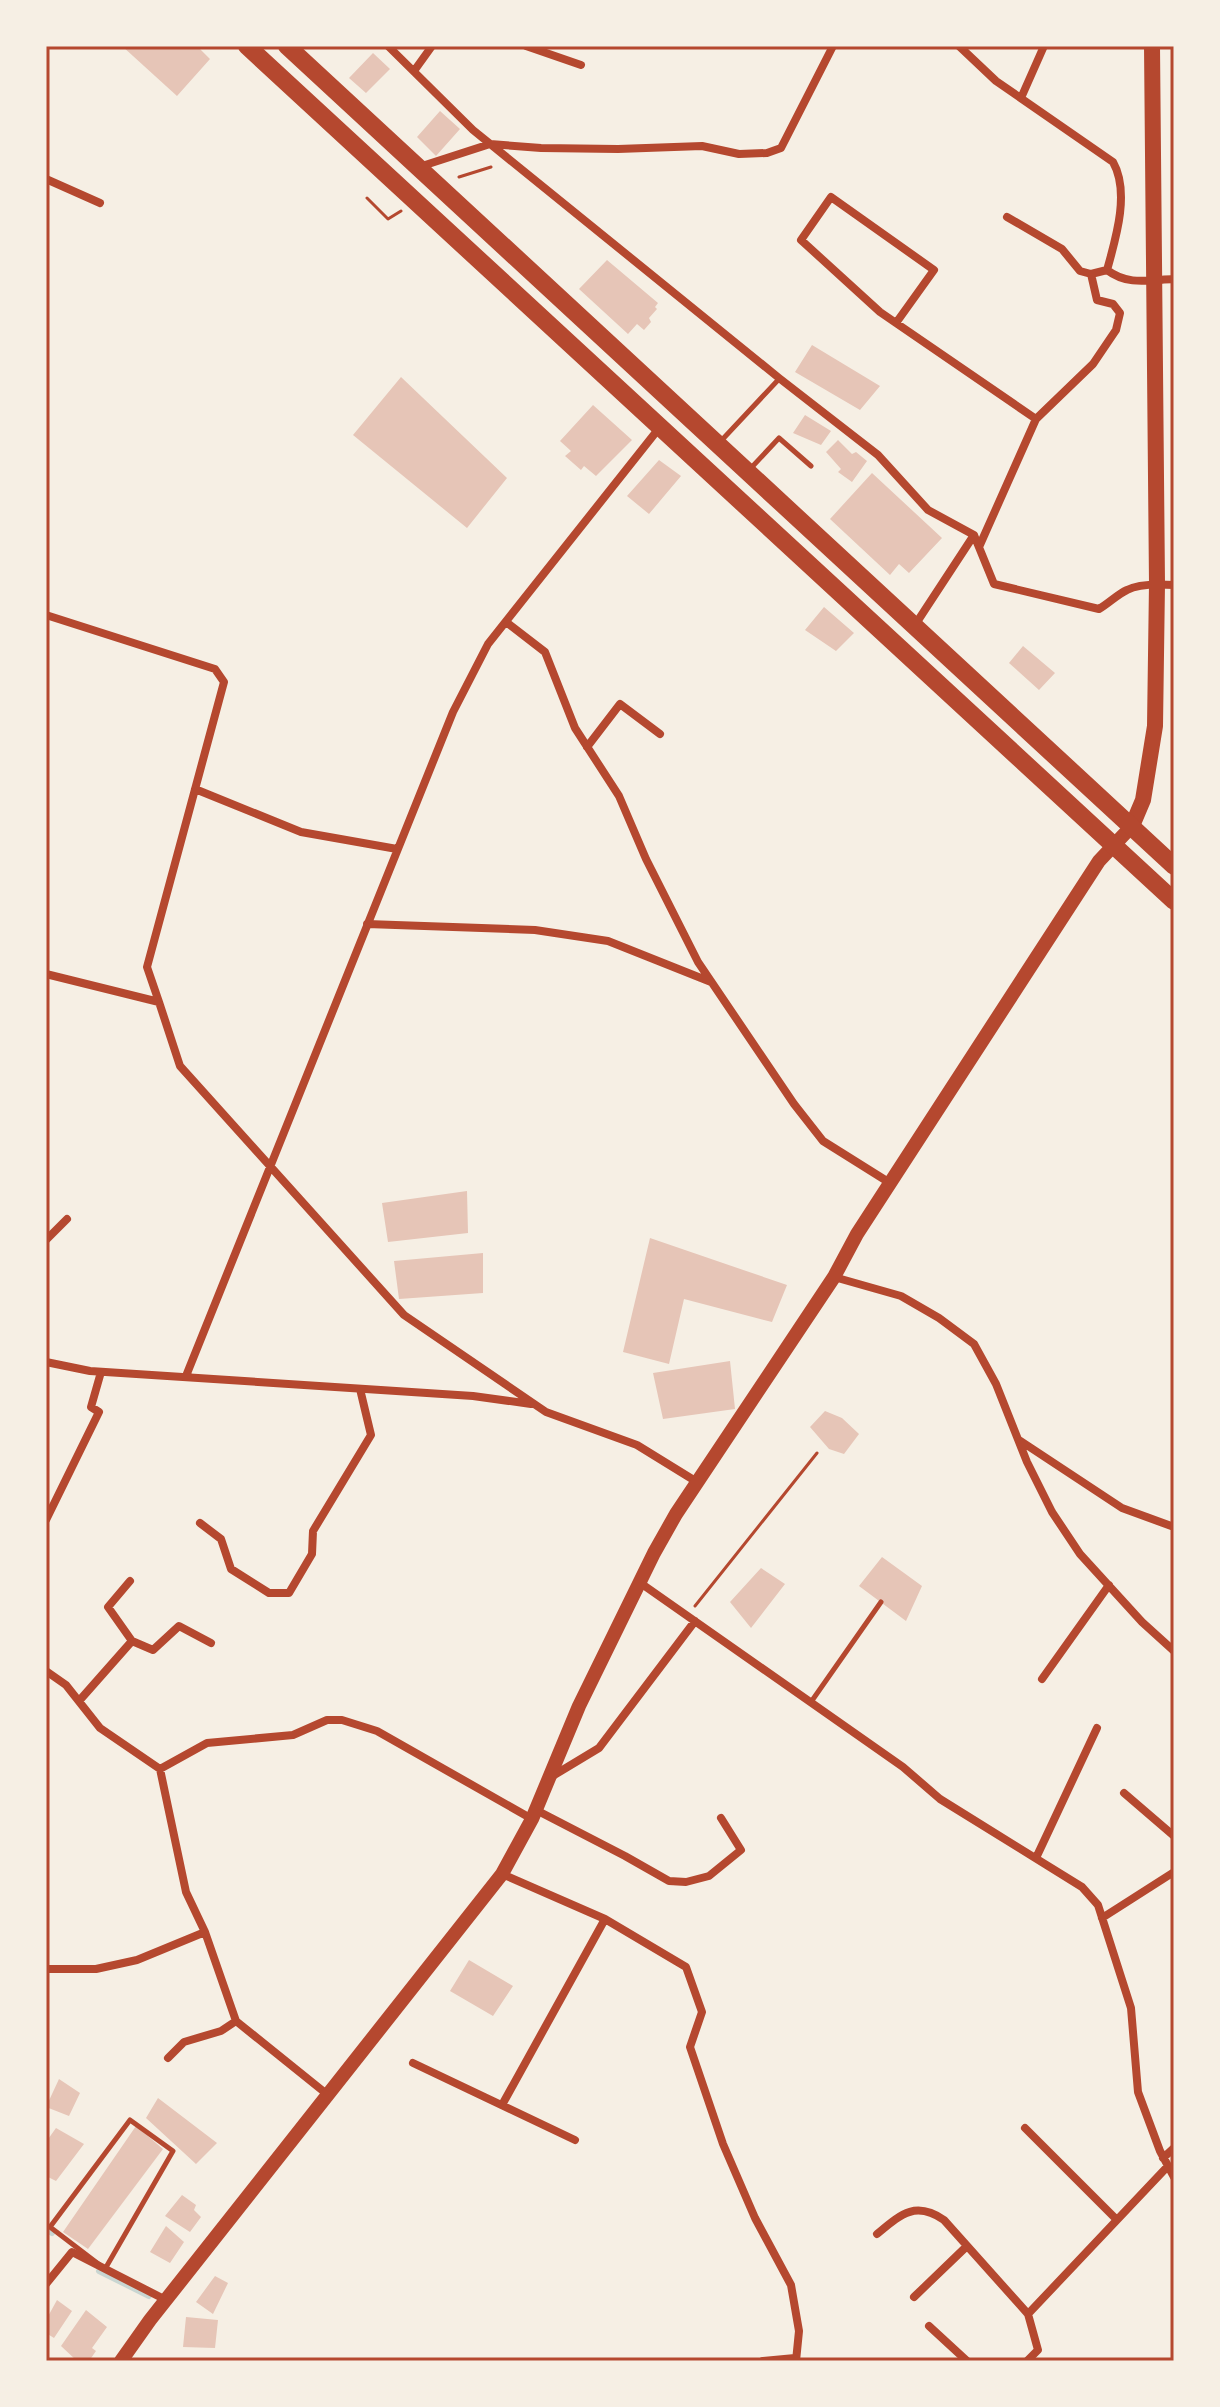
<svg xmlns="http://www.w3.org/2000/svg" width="1220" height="2407" font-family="'Crimson Pro',serif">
<rect width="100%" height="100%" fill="#f6efe4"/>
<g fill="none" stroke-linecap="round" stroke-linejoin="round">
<!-- stream -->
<path stroke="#c9d6d2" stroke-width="6" d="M46,2229l6,4
M99,2271l50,25"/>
</g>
<!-- building -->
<path fill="#e6c5b7" d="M122,46h75l13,13 -33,37z
M373,53l17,16 -24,24 -17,-15z
M440,111l20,18 -24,27 -19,-19z
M607,260l51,43 -3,4 2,2 -8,9 2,4 -7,8 -7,-6 -9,10 -49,-45z
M812,345l68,41 -20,24 -65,-38z
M401,377l106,101 -40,50 -114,-93z
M593,405l39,35 -36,36 -12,-10 -3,4 -16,-14 6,-5 -11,-10z
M805,415l26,16 -10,14 -28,-12z
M838,440l14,14 4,-2 11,9 -15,21 -14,-10 3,-3 -15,-17z
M659,460l22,16 -32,38 -22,-18z
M872,473l70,65 -33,35 -10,-9 -9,11 -60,-56z
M824,607l30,26 -18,18 -31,-21z
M1023,646l32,27 -16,17 -30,-27z
M467,1191l1,42 -80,9 -6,-39z
M650,1238l137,47 -15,37 -88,-23 -15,65 -46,-12z
M483,1253v40l-84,6 -5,-38z
M730,1361l5,48 -72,10 -10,-46z
M825,1411l17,7 17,16 -15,20 -15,-5 -19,-22z
M882,1557l40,29 -16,35 -47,-35z
M761,1568l24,16 -34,44 -21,-26z
M469,1960l44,26 -20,30 -43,-25z
M59,2079l21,14 -11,23 -23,-9z
M158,2098l59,45 -21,21 -50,-46z
M136,2126l27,23 -75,100 -25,-17z
M56,2128l28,16 -28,37 -10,-5v-34z
M182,2195l14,10 -2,5 7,7 -11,15 -25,-16z
M166,2226l18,16 -14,21 -20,-11z
M215,2276l13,7 -15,31 -17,-12z
M57,2300l15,11 -18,27 -8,-5v-13z
M86,2310l21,17 -15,21 4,3 -7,10h-12l-16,-15z
M186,2317l32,3 -3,28 -32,-1z"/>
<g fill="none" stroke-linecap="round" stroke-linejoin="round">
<!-- path -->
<path stroke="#b5482f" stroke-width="3" d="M459,177l32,-10
M367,198l21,21 13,-8
M695,1606l122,-153"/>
<!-- service -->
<path stroke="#b5482f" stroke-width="5" d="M720,442l59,-63
M751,468l28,-30 32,28
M811,1702l70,-100
M130,2120l43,31 -68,118 -55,-42z"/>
<!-- minor -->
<path stroke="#b5482f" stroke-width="8" d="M388,46l85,84 306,248 99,77 50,55 46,25 20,49 105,25c10,-6 19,-15 28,-19 13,-7 33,-6 47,-5
M526,46l55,19
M959,46l37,35 117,81c17,30 3,76 -6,108 21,16 42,10 67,9
M414,71l18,-25
M1021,98l23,-52
M419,167l71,-23 51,4 77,1 84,-3 37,8 28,-1 14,-5 52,-102
M46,179l54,24
M1007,217l55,32 18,22 11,3 16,-4
M896,323l38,-53 -103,-73 -30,43 79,72 16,11 140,96
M979,547l57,-128 57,-55 23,-34 4,-17 -7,-9 -16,-4 -6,-26
M46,615l169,54 9,13 -77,285 12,35 -113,-28
M506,622l39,30 30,76 44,68 27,63 52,103 96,142 29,37 67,42
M915,625l59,-90
M587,747l33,-43 40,30
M195,789l106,43 96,17
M367,924l168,6 73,11 103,41
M159,1002l21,64 224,249 142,97 91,33 60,37
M46,1240l21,-21
M834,1277l67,19 38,22 35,26 22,40 31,78 25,50 28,42 62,68 32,29
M46,1362l44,9 383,25 58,8
M186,1376l267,-664 35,-68 172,-217
M1019,1440l103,68 52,19
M46,1520l53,-108 -8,-5 10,-35
M200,1523l21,16 10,30 38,24h20l23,-39 1,-23 58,-96 -11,-46
M639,1582l264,185 37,32 142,88 16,18 33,103 7,84 22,59 14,26
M132,1641l21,9 26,-24 32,17
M46,1671l20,14 34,43 60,41 26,123 19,40 31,89 92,74
M1042,1679l67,-94
M79,1701l53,-60 -24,-34 22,-26
M160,1769l47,-26 86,-8 34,-15h15l35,11 155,88
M551,1777l48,-29 96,-127
M1124,1793l50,43
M536,1810l89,46 44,25 17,1 23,-6 32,-26 -20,-32
M1036,1858l61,-130
M502,1874l103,45 81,48 16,45 -12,35 33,97 32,74 36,67 8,46 -3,30
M1102,1918l72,-46
M46,1969h50l41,-9 68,-28
M168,2058l16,-16 37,-11 15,-10
M413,2063l162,77
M502,2105l103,-186
M1025,2128l92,92
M1163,2158l11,-10
M877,2234c23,-19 38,-34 67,-14l84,94
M46,2284l26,-32 94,48
M914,2297l53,-51
M929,2326l38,35
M763,2361l32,-3
M1027,2361l11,-11 -10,-36 140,-148"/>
<!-- tertiary -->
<path stroke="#b5482f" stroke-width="14" d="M121,2361l29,-41 352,-446 30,-55 47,-113 75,-153 22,-39 158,-237 23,-43 242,-373 33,-35"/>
<!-- primary -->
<path stroke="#b5482f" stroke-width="16" d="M1132,826l11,-26 12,-74 2,-142 -5,-538"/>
<!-- trunk -->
<path stroke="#b5482f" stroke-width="18" d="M247,46l927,855
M287,46l887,820"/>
</g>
<!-- border -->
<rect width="1220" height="2407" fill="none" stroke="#f6efe4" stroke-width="96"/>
<rect x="48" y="48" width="1124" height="2311" fill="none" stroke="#b5482f" stroke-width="3"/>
</svg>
